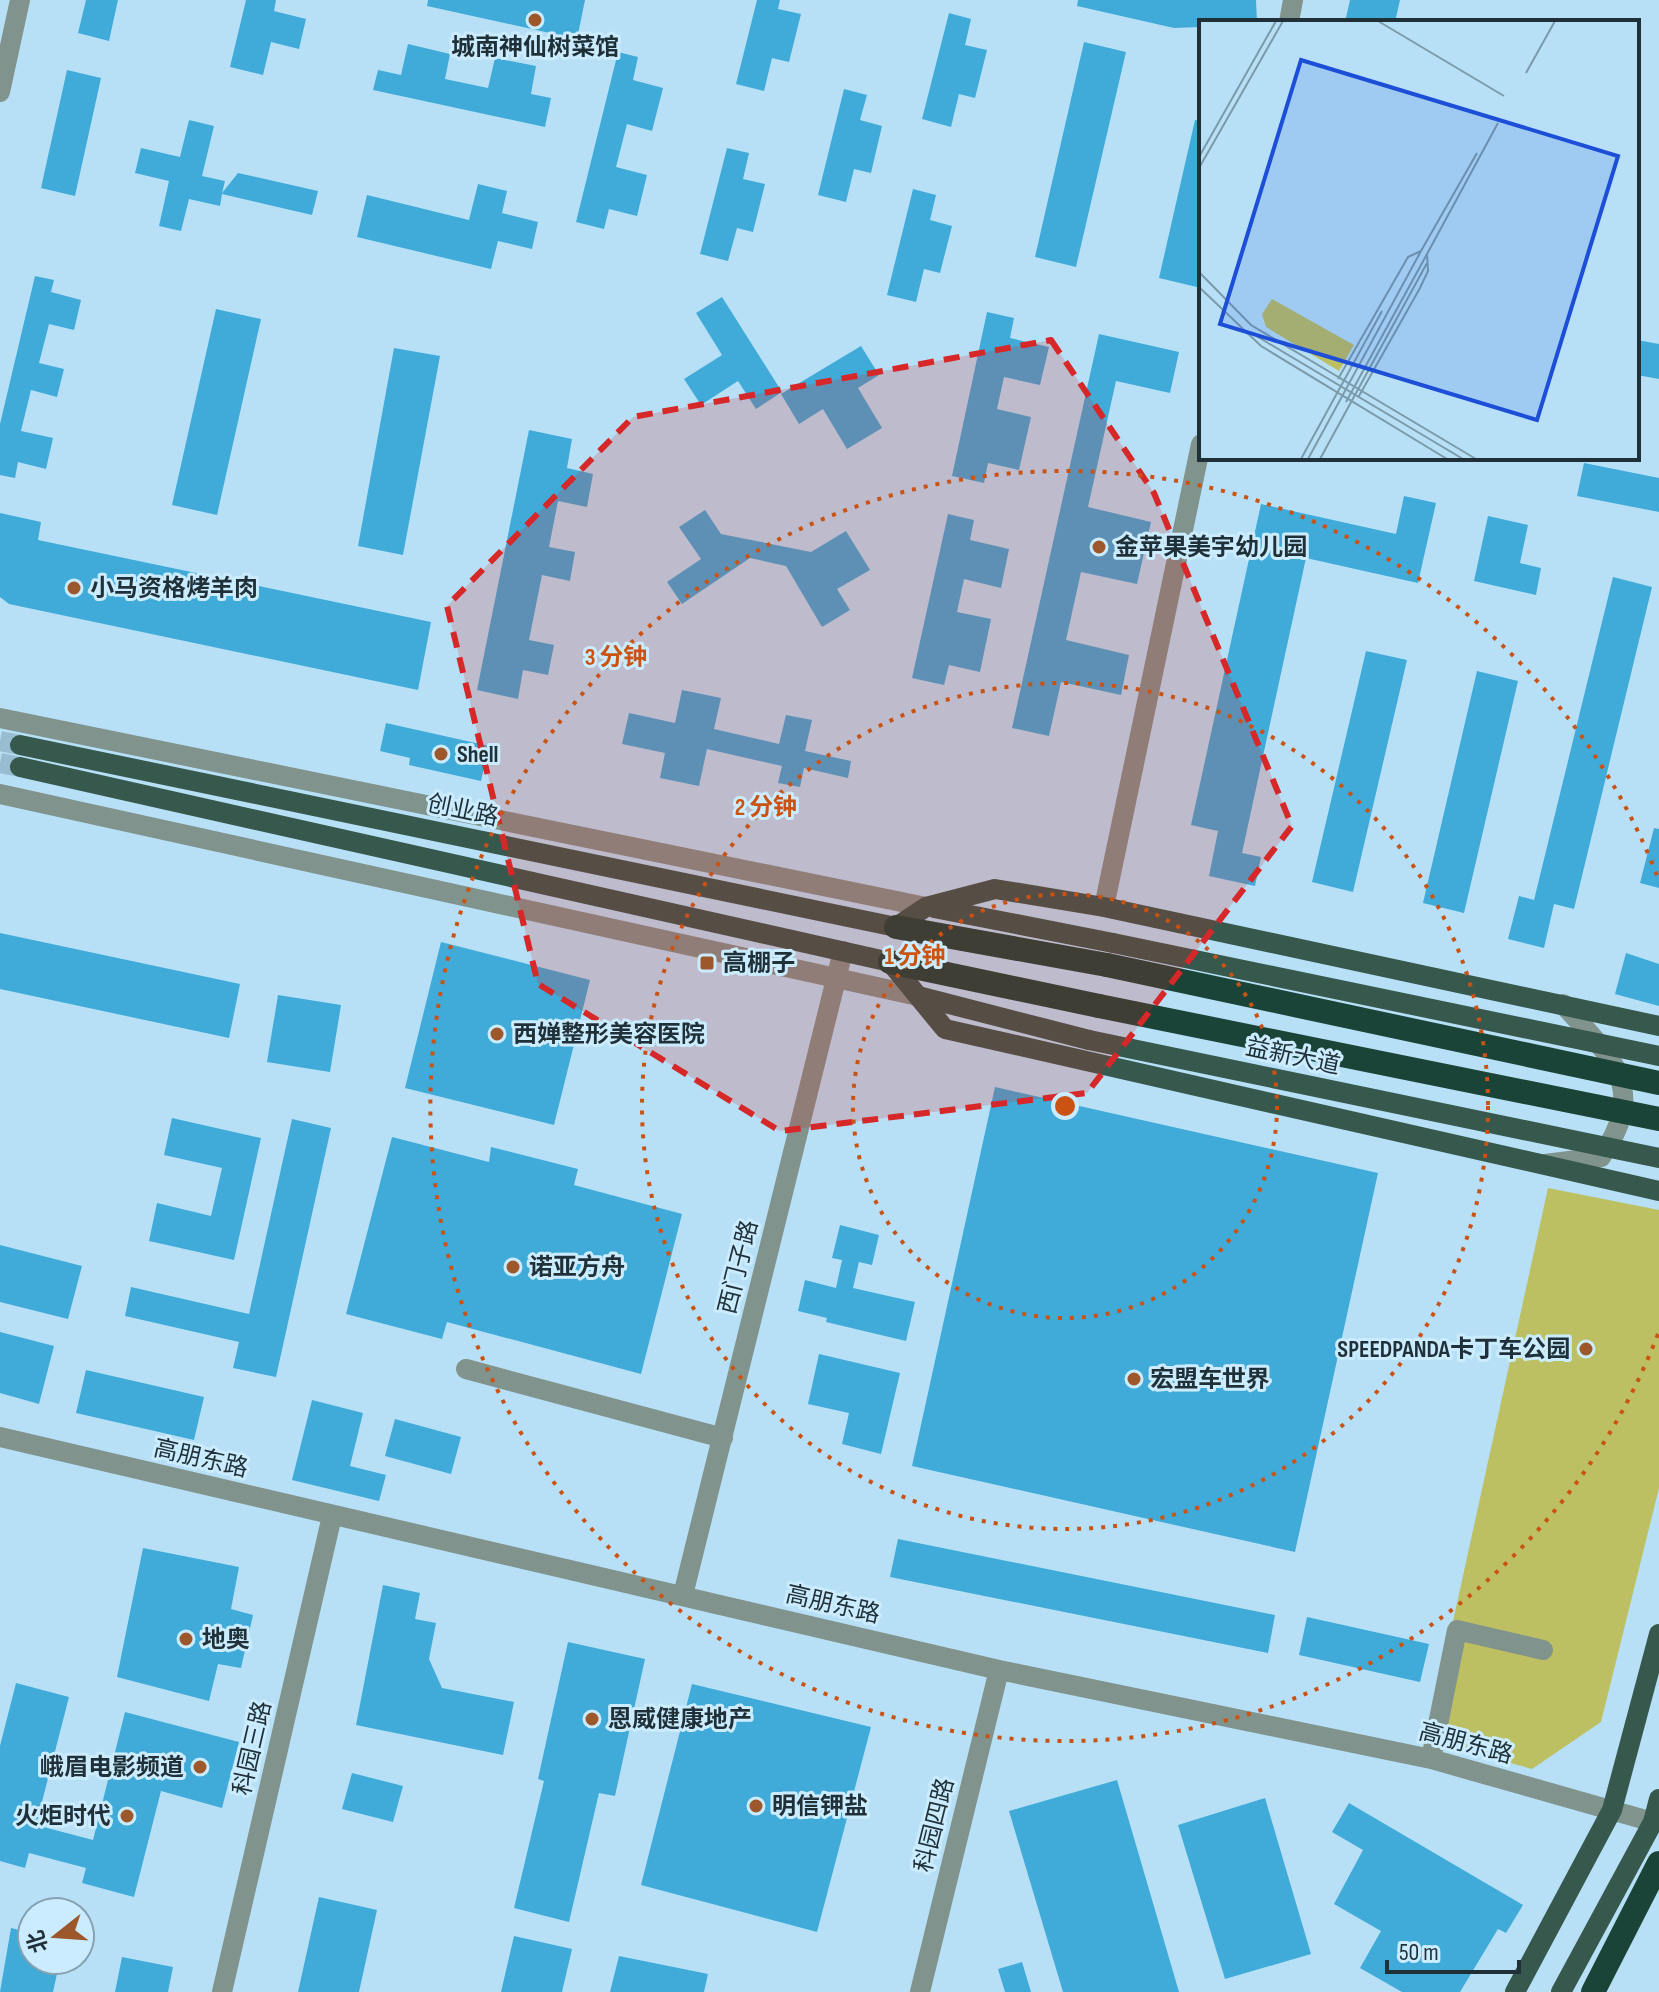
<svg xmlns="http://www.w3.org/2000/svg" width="1659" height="1992" font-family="'Sofia Sans Condensed','Noto Sans SC',sans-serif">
<rect width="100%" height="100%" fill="#b7e0f6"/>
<!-- green -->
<path fill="#bcbf62" d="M1548,1188l111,22v278l-58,234 -69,47 -105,-29z"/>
<!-- building -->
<path fill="#40abd9" d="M86,0h32l-9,41 -31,-8z
M246,0h30l-2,11 32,8 -7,30 -28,-7 -8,33 -33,-8z
M428,0h157l-8,39 -150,-33z
M757,0h23l-2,9 23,5 -12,48 -17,-4 -8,33 -28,-7z
M1078,0h178l1,22h-56v5l-27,1 -97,-22z
M1350,0h50l-5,22h-50z
M949,13l22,6 -6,26 22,5 -12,48 -16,-4 -8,33 -29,-8z
M1084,42l42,10 -50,215 -41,-10z
M408,44l42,10 -5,25 43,9 7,-30 41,8 -5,28 20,4 -6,29 -172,-37 5,-20 23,5z
M618,52l20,5 -5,23 30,8 -11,43 -25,-7 -11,43 31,8 -10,41 -28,-7 -5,20 -28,-7z
M67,70l34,8 -26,118 -34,-8z
M844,89l23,6 -7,25 22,6 -11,47 -17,-4 -8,33 -28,-7z
M189,120l25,6 -12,50 23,5 -3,12 16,-20 80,18 -6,24 -90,-21 -2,12 -31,-7 -8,32 -22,-5 10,-45 -34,-8 6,-25 39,9z
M1195,120l6,1v167l-42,-10z
M727,148l22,5 -6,26 22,5 -12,48 -16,-4 -9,33 -28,-7z
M478,184l29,7 -5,22 36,9 -6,27 -34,-8 -7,28 -134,-32 10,-42 102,25z
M913,189l23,6 -6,25 22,6 -12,47 -16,-4 -8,33 -29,-7z
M35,276l19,4 -3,12 30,8 -7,30 -25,-6 -10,39 25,6 -7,28 -26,-7 -10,41 32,7 -7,31 -28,-7 -3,16 -15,-3v-51z
M722,297l60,95 -26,17 -18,-28 -37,24 -17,-26 38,-24 -26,-42z
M216,309l45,10 -44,196 -45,-10z
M987,312l27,6 -4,20 39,9 -9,38 -36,-8 -7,32 34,8 -12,53 -31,-7 -4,20 -32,-7z
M1099,334l80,18 -9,41 -54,-12 -28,126 63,15 -14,62 -56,-12 -15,68 63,15 -8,40 -60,-13 -12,54 -37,-8z
M1637,340l22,4v35l-22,-4z
M861,346l18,29 -21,13 24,40 -35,21 -24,-40 -24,15 -18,-30z
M394,348l46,8 -37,199 -45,-9z
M529,430l43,9 -5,29 26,6 -6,33 -29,-6 -9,46 26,5 -5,29 -28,-6 -13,65 25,5 -6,30 -25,-5 -5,29 -41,-9z
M1584,463l75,15v34l-82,-16z
M1404,496l32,7 -18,80 -112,-25 -64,295 19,4 -6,29 -46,-10 9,-45 -27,-6 70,-321 135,30z
M705,510l16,24 90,18 35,-21 24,39 -33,19 13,21 -28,17 -36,-61 -36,-8 -68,46 -15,-22 34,-23 -22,-32z
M0,513l41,9 -3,18 393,82 -13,68 -409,-86 -9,-7z
M948,514l26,6 -4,20 39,9 -8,39 -37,-9 -7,33 34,7 -11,53 -31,-7 -5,20 -32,-7z
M1488,516l40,9 -8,38 21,5 -5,27 -62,-14z
M1613,577l39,10 -78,322 -20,-5 -10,44 -36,-9 11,-43 15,4z
M1366,651l41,9 -54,232 -41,-10z
M1477,671l41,10 -54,232 -41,-10z
M682,690l39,8 -7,31 65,15 7,-29 26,5 -7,31 46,10 -3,17 -44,-10 -4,19 -22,-4 4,-17 -75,-17 -8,37 -39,-8 5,-25 -43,-9 7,-31 46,10z
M386,723l103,23 -8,35 -72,-16 1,-7 -30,-7z
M1654,828l5,1v59l-19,-5z
M0,933l240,51 -11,54 -229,-49z
M441,942l149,38 -36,145 -149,-37z
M1626,953l33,11v42l-44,-12z
M278,995l63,10 -11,67 -63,-10z
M995,1087l383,86 -83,379 -383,-86z
M172,1118l89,20 -27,122 -85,-19 8,-38 54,13 11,-48 -58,-13z
M292,1119l39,9 -55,249 -43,-9 6,-26 -114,-26 6,-29 118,27z
M392,1137l97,25 2,-15 87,22 -4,16 108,29 -41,160 -194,-52 -5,17 -96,-25z
M840,1225l39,10 -7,30 -13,-3 -6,26 62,14 -9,39 -80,-19 1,-4 -29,-7 7,-31 31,8 6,-28 -10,-2z
M0,1245l82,21 -14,53 -68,-17z
M0,1332l54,14 -15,58 -39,-11z
M819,1354l81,19 -19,81 -39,-10 7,-31 -41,-9z
M86,1370l118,27 -10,43 -118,-27z
M312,1400l51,13 -13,53 36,9 -7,26 -87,-21z
M395,1419l66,18 -10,37 -66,-18z
M898,1539l377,76 -7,38 -378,-76z
M143,1548l96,19 -8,42 22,6 -12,53 -23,-4 -9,37 -92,-24z
M383,1585l37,8 -5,26 21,4 -7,36 13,29 72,14 -11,53 -147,-30z
M1307,1617l122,27 -9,38 -121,-27z
M568,1642l77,17 -30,137 -16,-3 -30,129 -55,-14 30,-127 -6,-2z
M16,1683l53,14 -33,128 57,15 32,-128 114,30 -17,66 -61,-17 -27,106 -52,-14 4,-15 -57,-15 -4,15 -25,-7v-115z
M692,1684l179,43 -54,205 -176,-47z
M352,1773l51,13 -10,36 -51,-13z
M1117,1780l62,212h-116l-54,-181z
M1265,1798l46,156 -86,25 -47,-154z
M1349,1803l174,102 -17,28 -8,-4 -38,63h-58l-42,-24 21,-37 -47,-27 29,-54 -31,-18z
M319,1897l58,13 -18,82h-61z
M11,1928l21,5v27h28l-7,32h-53z
M514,1936l58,13 -10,43h-61z
M619,1956l89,18 -4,18h-94z
M122,1957l51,10 -5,25h-53z
M1022,1962l9,30h-26l-7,-23z"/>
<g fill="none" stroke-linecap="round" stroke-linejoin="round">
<!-- major-tunnel -->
<path stroke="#99bdd0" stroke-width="20" stroke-dasharray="20 10" stroke-linecap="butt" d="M0,741l20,4
M0,763l20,4"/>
<!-- minor -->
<path stroke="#80938c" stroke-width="20" d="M1289,22l4,-22
M0,92l20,-92
M0,718l926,189
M0,794l918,202
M1104,907l97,-463
M1545,1164l56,-7c49,-71 9,-100 -38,-153
M466,1369l257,69
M0,1437l999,233 432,89 222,63
M683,1595l160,-644
M1431,1759l26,-129 86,20
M222,1992l110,-476
M920,1992l79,-322"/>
<!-- major -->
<path stroke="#36584d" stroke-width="20" d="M20,745l876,182 30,-20 69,-18 109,18 555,119
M20,767l870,195 55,67 714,162
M934,908l179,35
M918,996l171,44
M1515,1992l97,-182 47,-176
M1561,1992l92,-170 6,-23"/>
<!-- highway -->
<path stroke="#1a4437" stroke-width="24" d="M896,927l211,38
M890,962l209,44
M1593,1992l66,-129"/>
<!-- major-bridge -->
<path stroke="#36584d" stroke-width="20" d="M1113,943l546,113
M1089,1040l570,118"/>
<!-- highway-bridge -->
<path stroke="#1a4437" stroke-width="24" d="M1107,965l552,118
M1099,1006l560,113"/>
</g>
<!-- marked area -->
<path fill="#d62828" fill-opacity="0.2" stroke="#d62828" stroke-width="6" stroke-dasharray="16 10" stroke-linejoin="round" d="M1051,340l103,153 138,333 -205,267 -307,38 -242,-147 -91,-378 186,-189z"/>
<!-- distance rings -->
<g fill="none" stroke="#ca5313" stroke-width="4" stroke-dasharray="4 8">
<circle cx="1065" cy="1106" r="212"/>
<circle cx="1065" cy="1106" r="423"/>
<path d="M1658 1334A635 635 0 1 1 1658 878"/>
</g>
<!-- markers -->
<g fill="#9c572b" stroke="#cbecfe" stroke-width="3">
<circle cx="535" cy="20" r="8"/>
<circle cx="1099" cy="547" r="8"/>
<circle cx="74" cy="588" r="8"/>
<circle cx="441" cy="754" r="8"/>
<rect x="699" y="955" width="16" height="16" rx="4"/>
<circle cx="497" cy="1034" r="8"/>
<circle cx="513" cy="1267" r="8"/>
<circle cx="1586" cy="1349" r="8"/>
<circle cx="1134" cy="1379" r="8"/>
<circle cx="186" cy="1639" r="8"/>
<circle cx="592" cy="1719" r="8"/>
<circle cx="200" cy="1767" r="8"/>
<circle cx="756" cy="1806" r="8"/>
<circle cx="127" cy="1816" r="8"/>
</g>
<g text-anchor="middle" stroke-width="6" stroke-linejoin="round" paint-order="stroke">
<!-- poi labels -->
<g font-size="24" font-weight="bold" fill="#1f3038" stroke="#cbecfe" text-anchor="start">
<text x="535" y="55" text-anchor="middle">城南神仙树菜馆</text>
<text x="1115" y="555">金苹果美宇幼儿园</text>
<text x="90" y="596">小马资格烤羊肉</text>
<text x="457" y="762">Shell</text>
<text x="723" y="971">高棚子</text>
<text x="513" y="1042">西婵整形美容医院</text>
<text x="529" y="1275">诺亚方舟</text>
<text x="1570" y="1357" text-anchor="end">SPEEDPANDA卡丁车公园</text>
<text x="1150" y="1387">宏盟车世界</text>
<text x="202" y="1647">地奥</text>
<text x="608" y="1727">恩威健康地产</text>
<text x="184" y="1775" text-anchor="end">峨眉电影频道</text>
<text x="772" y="1814">明信钾盐</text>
<text x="111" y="1824" text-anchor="end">火炬时代</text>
</g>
<!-- street labels -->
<g font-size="24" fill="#1f3038" stroke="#cbecfe">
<text transform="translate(463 810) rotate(12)" y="8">创业路</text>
<text transform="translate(1293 1056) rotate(12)" y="8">益新大道</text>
<text transform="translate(738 1267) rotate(-76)" y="8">西门子路</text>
<text transform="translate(201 1458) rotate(13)" y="8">高朋东路</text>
<text transform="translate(833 1604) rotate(13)" y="8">高朋东路</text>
<text transform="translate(1466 1743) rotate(15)" y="8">高朋东路</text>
<text transform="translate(252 1748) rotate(-77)" y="8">科园三路</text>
<text transform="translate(934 1825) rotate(-76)" y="8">科园四路</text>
</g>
</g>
<!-- overview -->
<g transform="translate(1199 20)">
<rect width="440" height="440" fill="#b7e0f6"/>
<path d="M73,279l82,46 -15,26 -73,-44 -4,-13z" fill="#bcbf62"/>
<path fill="none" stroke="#7a9aaa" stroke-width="2" d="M179,1l126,75M327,53l29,-52M0,137l77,-136M0,148l84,-147M0,252l52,53 225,134M0,267l62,59 186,113M54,314l210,125M139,359l70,-122 13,-6 56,-98M160,376l61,-108 8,-17 -1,-17 71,-131M147,382l81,-148M102,439l81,-148M109,439l113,-208M121,439l107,-196"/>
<path fill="#1d4ed8" fill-opacity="0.15" stroke="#1d4ed8" stroke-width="4" d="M102,40l317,96 -81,264 -317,-96z"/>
<rect width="440" height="440" fill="none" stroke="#1f3038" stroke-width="4"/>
</g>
<circle cx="1065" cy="1106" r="12" fill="#ca5313" stroke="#cbecfe" stroke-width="4"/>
<g font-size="24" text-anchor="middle" font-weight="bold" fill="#ca5313" stroke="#cbecfe" stroke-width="6" stroke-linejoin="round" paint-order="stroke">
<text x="616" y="665">3 分钟</text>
<text x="766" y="815">2 分钟</text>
<text x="915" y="964">1 分钟</text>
</g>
<!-- north arrow -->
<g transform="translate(56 1936) rotate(253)"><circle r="38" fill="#cbecfe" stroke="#86a1af" stroke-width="2"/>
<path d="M0-6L14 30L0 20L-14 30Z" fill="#9c572b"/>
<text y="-12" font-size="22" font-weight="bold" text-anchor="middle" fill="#1f3038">北</text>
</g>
<!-- scale -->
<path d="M1387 1960v12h132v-12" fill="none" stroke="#1f3038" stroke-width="4"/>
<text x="1399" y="1960" font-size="24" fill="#1f3038" stroke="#cbecfe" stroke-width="6" paint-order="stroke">50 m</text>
</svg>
